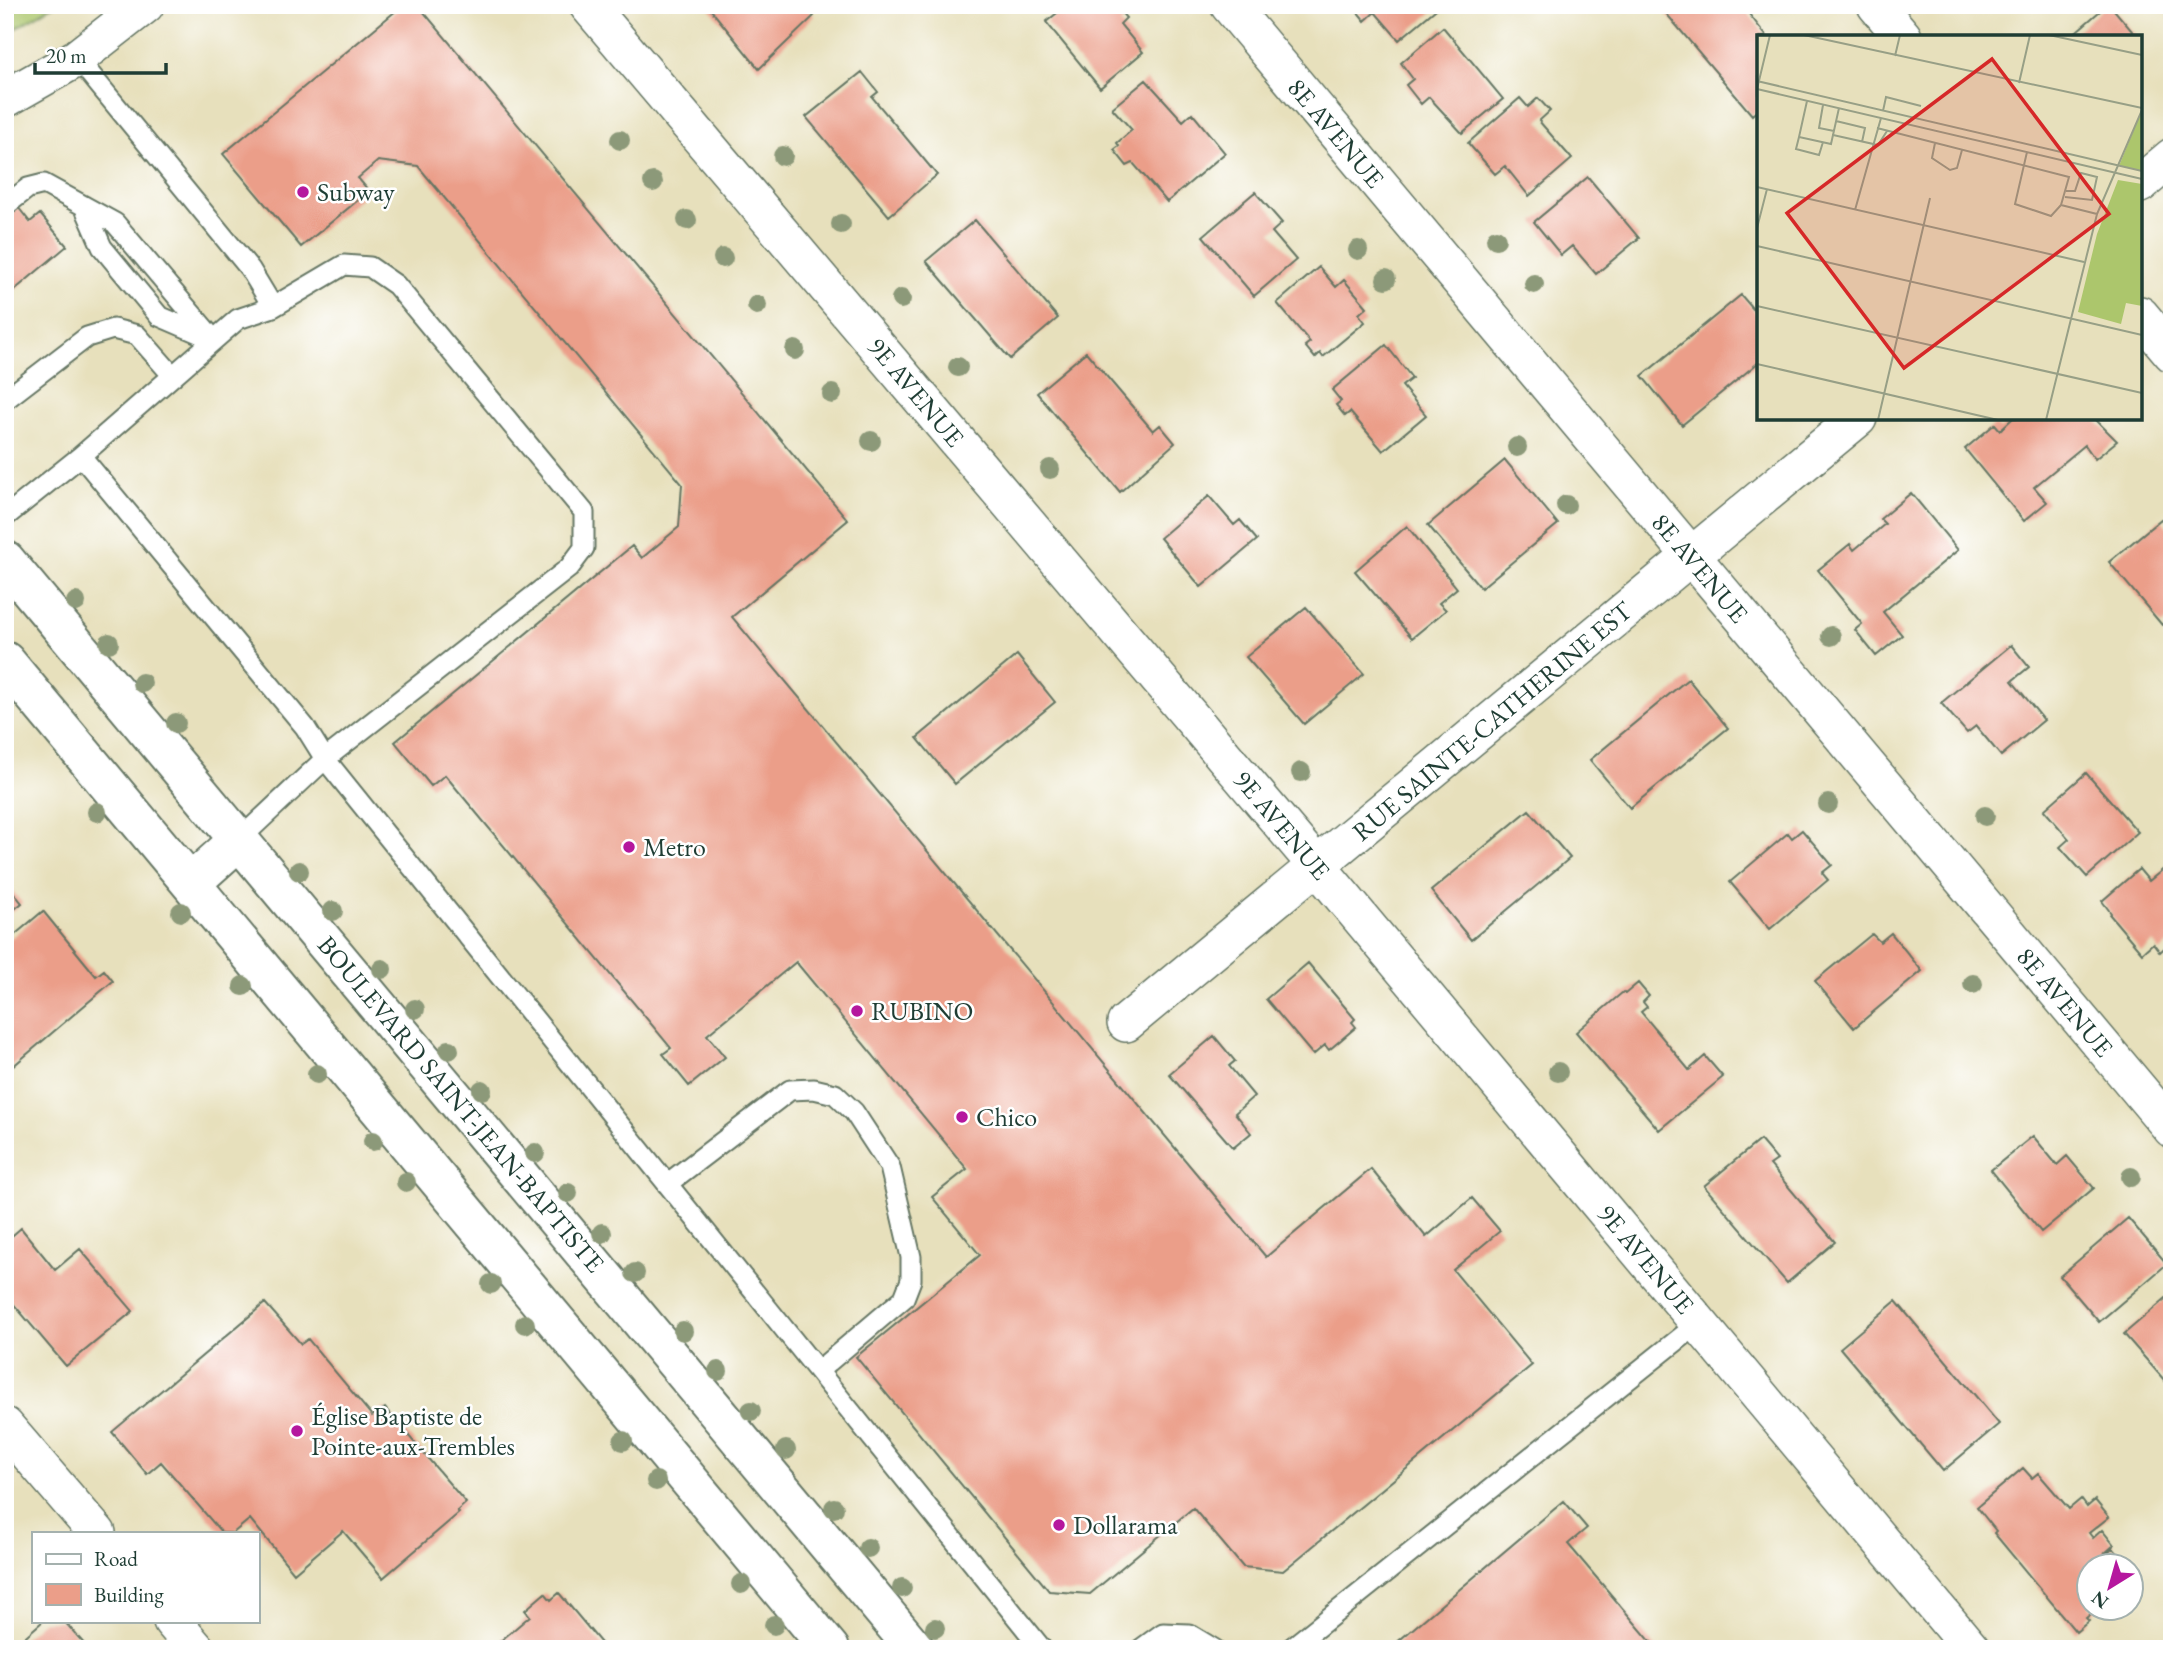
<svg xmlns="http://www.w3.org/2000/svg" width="2177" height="1654" font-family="'EB Garamond',serif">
<rect width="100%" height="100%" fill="#fff"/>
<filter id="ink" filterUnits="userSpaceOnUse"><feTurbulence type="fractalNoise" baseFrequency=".0143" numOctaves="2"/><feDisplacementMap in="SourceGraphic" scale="14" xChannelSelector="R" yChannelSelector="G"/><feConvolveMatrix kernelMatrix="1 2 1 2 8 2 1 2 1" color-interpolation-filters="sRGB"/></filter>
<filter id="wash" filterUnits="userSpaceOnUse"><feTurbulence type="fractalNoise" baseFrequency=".00686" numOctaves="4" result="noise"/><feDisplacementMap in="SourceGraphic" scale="28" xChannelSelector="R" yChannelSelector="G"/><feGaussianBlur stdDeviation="1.57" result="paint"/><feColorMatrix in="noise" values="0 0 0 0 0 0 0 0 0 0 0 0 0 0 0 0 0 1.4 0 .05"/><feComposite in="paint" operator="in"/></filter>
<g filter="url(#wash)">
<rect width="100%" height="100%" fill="#e7e0bc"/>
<!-- green -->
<path fill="#acc66c" stroke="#668250" stroke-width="2" d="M5,5h49l-49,30z"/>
<g id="blocks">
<!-- building -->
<path fill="#eb9e89" d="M403,5h15l430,515 -116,97 534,640 105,-88 55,68 46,-39 28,33 -47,39 79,95 -249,206 -40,-4 -50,-59 -103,86 -41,-3 -193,-234 124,-102 -48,-58 35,-28 -171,-207 -89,73 18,22 -36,29 -26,-32 8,-6 -226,-273 -14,11 -36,-44 237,-196 10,12 37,-31 3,-43 -264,-318 -40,-5 -20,17 11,13 -68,56 -78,-93z
M707,5h98l9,11 -55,53z
M1067,5h37l4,5 7,-5 11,13 -6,6 23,28 -43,36 -54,-66z
M1352,5h89l-42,35 -24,-28 -10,9z
M1659,5h83l25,32h-8v72l-7,6z
M2107,5h3l27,32h-67z
M1443,27l60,72 -41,34 -33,-36 -8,7 -15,-19 7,-6 -12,-16z
M862,72l16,20 -6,5 65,78 -48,41 -83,-99z
M1146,80l37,41 9,-8 33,40 -58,49 -34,-39 -6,3 -13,-16 5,-4 -2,-3 15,-13 -20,-22z
M1520,98l8,9 10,-9 12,13 -11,10 33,38 -43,37 -24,-30 -10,8 -27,-31z
M1588,177l51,61 -43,36 -24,-28 -11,9 -27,-33z
M1255,192l27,31 -10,9 24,28 -42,36 -51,-60z
M18,207l12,15 10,-8 27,32 -62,52v-81z
M975,220l83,98 -48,41 -84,-98z
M1319,267l17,20 8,-7 23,27 -8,7 6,8 -42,35 -3,-4 -5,5 -10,-12 5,-4 -33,-39z
M1741,295l18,21v46l-77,63 -40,-49z
M1386,345l26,33 -10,8 24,29 -43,36 -33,-39 -5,4 -9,-11 5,-4 -9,-11z
M1086,352l67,79 7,-6 15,18 -55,49 -83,-99z
M2013,418h81l23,23 -22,18 -10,-14 -51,42 13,15 -23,19 -59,-72 30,-25 5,6z
M1505,460l53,64 -77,64 -53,-63z
M1911,493l47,57 -75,62 19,23 -26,21 -21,-26 7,-6 -44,-54 32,-26 4,6 31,-26 -5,-5z
M1209,496l25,29 6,-5 17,20 -56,47 -41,-49z
M2161,519l11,13v85l-10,8 -53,-63z
M1407,526l50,62 -18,15 7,7 -34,28 -57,-67z
M1306,607l58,67 -60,50 -58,-67z
M2011,645l18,22 -17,14 32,39 -43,36 -25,-30 -9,7 -26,-30z
M1017,655l38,47 -100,82 -38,-46z
M1688,679l40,49 -98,80 -40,-48z
M2086,773l52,59 -51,45 -27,-30 9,-8 -25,-29z
M1529,810l41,48 -99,82 -40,-49z
M1802,830l30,35 -10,8 6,7 -58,49 -40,-47 58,-49 4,5z
M2172,862v79l-12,11 -7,-9 -11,10 -32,-38 1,-2 -9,-12 37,-32 10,12z
M5,882l17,21 -17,14z
M43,911l53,65 8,-6 9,11 -108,92v-130z
M1891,933l31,38 -68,57 -39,-47 57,-47 8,8z
M1308,963l47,56 -3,3 4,5 -27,23 -4,-5 -12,10 -47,-56z
M1638,983l11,13 -6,6 4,5 -6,5 48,58 16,-14 18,21 -64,53 -83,-98 47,-40 2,2z
M1214,1036l21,25 -6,5 25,30 -19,17 16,20 -18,15 -64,-74z
M2033,1136l24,29 10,-9 27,32 -53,44 -50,-62z
M1760,1140l17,20 -7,5 65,77 -48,41 -83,-97z
M2128,1218l39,46 -68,58 -39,-46z
M21,1228l34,42 25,-21 53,62 -67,55 -61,-72v-52z
M2172,1293v96l-48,-55z
M1896,1301l103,123 -56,47 -103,-123z
M265,1303l36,41 7,-5 64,77 13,-8 81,95 -9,8 2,2 -76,65 -40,-47 -49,42 -44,-54 -17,14h-11l-61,-71 -14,12 -35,-42z
M2023,1468l9,10 6,-5 31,36 12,-10 6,8 8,-7 14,17 -20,16 4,5 9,-8 12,15 -9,8 2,1 6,-6 14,16 -3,2h-34v42h8l-12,10 3,3 -13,11 -82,-99 2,-2 -19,-24z
M1564,1501l23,27 -19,16 89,105h-268z
M545,1593l6,7 8,-7 47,56h-115l39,-33 -5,-6z
M43,1621h21l23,26 -76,2z"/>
</g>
</g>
<g filter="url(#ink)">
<use href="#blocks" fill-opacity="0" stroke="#657664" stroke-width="2"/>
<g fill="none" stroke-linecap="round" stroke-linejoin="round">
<!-- lane casing -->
<g stroke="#657664" stroke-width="23">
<path id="lane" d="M77,58l173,211 23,38 -35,12 -157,137 224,271 20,32 717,890
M5,206l23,-18 16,-4 71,39 99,117
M84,206l18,41 57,69 51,22
M5,400l82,-63 26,-8 24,6 36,41
M5,517l76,-61
M240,839l85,-80 244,-191 15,-20v-36l-188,-227 -26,-18 -26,-2 -71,42
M667,1184l123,-94 24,-1 21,5 19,18 36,55 21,90v23l-7,18 -86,73
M1141,1649l22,-16 26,1 25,15
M1290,1649l409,-326"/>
</g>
<!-- street casing -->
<g stroke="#657664" stroke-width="40">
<path id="street" d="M588,5l729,861 654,783
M1229,5l943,1124
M1876,5l27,32
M5,99l72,-41 68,-53
M2140,184l32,-27
M2140,315l32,38
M1126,1023l732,-605
M5,1426l92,107
M172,1621l24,28"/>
</g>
<!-- secondary casing -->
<g stroke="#657664" stroke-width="42">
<path id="secondary" d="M5,560l910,1089
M5,661l825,988
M191,883l49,-44"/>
</g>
<!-- lane -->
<use href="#lane" stroke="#fff" stroke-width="19"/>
<!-- street -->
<use href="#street" stroke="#fff" stroke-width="37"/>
<!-- secondary -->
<use href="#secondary" stroke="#fff" stroke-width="38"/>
</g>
<!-- trees -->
<g fill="#8c9979">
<circle cx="620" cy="140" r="10"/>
<circle cx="783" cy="156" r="10"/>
<circle cx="653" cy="182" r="10"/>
<circle cx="687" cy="220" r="10"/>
<circle cx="841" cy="224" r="10"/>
<circle cx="1496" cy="239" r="10"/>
<circle cx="1358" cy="250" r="10"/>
<circle cx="723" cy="258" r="10"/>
<circle cx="1386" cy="279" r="10"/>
<circle cx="1534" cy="284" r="10"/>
<circle cx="901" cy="299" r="10"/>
<circle cx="757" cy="305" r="10"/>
<circle cx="795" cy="350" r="10"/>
<circle cx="958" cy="367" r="10"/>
<circle cx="832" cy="394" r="10"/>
<circle cx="871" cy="441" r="10"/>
<circle cx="1517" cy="447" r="10"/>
<circle cx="1050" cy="469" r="10"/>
<circle cx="1566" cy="505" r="10"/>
<circle cx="76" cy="602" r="10"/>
<circle cx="1831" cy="636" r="10"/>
<circle cx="109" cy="643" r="10"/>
<circle cx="142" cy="683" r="10"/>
<circle cx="176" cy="723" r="10"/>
<circle cx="1301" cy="772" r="10"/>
<circle cx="1828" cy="804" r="10"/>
<circle cx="97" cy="812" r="10"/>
<circle cx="1985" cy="816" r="10"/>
<circle cx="299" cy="871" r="10"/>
<circle cx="333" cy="911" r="10"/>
<circle cx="181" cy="912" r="10"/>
<circle cx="382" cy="969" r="10"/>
<circle cx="1973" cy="984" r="10"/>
<circle cx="243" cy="986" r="10"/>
<circle cx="415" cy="1009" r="10"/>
<circle cx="449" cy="1050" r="10"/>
<circle cx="1558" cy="1072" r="10"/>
<circle cx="317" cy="1074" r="10"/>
<circle cx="482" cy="1090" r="10"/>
<circle cx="373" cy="1141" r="10"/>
<circle cx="535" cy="1153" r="10"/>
<circle cx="2131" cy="1177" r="10"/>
<circle cx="406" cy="1182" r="10"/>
<circle cx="568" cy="1193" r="10"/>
<circle cx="602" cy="1233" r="10"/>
<circle cx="635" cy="1273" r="10"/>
<circle cx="491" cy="1284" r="10"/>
<circle cx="525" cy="1324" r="10"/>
<circle cx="683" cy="1331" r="10"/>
<circle cx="718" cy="1371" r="10"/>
<circle cx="751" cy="1411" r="10"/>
<circle cx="623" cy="1441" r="10"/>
<circle cx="786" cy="1450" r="10"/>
<circle cx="656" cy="1481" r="10"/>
<circle cx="834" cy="1508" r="10"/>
<circle cx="868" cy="1548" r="10"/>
<circle cx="741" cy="1584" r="10"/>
<circle cx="902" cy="1588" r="10"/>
<circle cx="774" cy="1625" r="10"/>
<circle cx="935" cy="1628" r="10"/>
</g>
</g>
<!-- markers -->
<g fill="#b5179e" stroke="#fff" stroke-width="2.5">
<circle cx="303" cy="192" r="7"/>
<circle cx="629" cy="847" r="7"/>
<circle cx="857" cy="1011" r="7"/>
<circle cx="962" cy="1117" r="7"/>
<circle cx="297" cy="1431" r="7"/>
<circle cx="1059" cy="1525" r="7"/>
</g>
<g text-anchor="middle" stroke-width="5" stroke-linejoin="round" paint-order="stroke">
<!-- street labels -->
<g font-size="26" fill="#1f3d34" stroke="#fff">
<text transform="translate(1336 133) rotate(50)" y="9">8E AVENUE</text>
<text transform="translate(916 392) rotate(50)" y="9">9E AVENUE</text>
<text transform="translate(1700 568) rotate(50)" y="9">8E AVENUE</text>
<text transform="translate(1492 721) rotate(-40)" y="9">RUE SAINTE-CATHERINE EST</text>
<text transform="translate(1282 825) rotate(50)" y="9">9E AVENUE</text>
<text transform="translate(2065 1002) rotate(50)" y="9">8E AVENUE</text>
<text transform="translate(461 1104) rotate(50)" y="9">BOULEVARD SAINT-JEAN-BAPTISTE</text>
<text transform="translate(1646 1259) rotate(50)" y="9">9E AVENUE</text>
</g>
<!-- poi labels -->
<g font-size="26" fill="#1f3d34" stroke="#fff" text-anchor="start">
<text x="317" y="201">Subway</text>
<text x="643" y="856">Metro</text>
<text x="871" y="1020">RUBINO</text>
<text x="976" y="1126">Chico</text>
<text x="311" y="1425">Église Baptiste de<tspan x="311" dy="30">Pointe-aux-Trembles</tspan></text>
<text x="1073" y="1534">Dollarama</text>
</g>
</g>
<!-- overview -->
<g transform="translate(1757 35)">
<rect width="385" height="385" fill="#e7e0bc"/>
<path d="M385,75v61l-23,-5zM361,145l24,4v122l-16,-3 -5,21 -43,-12 19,-78z" fill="#acc66c"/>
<path fill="none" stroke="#979f86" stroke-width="2" d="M47,0l338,73M292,0l93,20M138,21l5,-21M0,46l385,90M262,48l11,-48M0,54l13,-54M0,54l385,90M50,66l-8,36 32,7 2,-9M66,70l-4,23 15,3M82,73l-6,27 45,10 9,-14M126,76l3,-14 35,9M79,86l29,7 -3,14M120,93l192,49 -8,28 36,9M42,102l-3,12 23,6 4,-13M178,108l-3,15 18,12 7,-2 5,-18M270,117l-12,52 36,12 10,-11M0,152l327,75M308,162l27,3 5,-23 -16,-4 -6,18h-9M98,175l26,-92M0,193l10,-39M0,211l385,89M0,271l385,87M0,329l241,56M121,385l52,-222M289,385l51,-206 45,-104"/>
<path fill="#d62828" fill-opacity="0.15" stroke="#d62828" stroke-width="3.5" d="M235,24l117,155 -205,154 -117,-155z"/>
<rect width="385" height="385" fill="none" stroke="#1f3d34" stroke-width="3.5"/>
</g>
<!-- margin -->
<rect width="2177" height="1654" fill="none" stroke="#fff" stroke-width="28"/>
<!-- legend -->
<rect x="32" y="1532" width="228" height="91" fill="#ffffff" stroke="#a5b1ae" stroke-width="2"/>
<rect x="46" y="1554" width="35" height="10" fill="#ffffff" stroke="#a5b1ae" stroke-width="2"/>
<text x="94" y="1566" font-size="21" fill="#1f3d34">Road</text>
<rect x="46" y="1584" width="35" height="21" fill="#eb9e89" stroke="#a5b1ae" stroke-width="2"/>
<text x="94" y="1602" font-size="21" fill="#1f3d34">Building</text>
<!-- north arrow -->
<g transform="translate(2110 1587) rotate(217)"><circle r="33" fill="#ffffff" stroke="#a5b1ae" stroke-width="2"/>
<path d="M0-5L12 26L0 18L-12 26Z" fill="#b5179e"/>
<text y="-10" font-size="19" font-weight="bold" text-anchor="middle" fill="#1f3d34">N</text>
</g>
<!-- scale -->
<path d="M35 63v10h131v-10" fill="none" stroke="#1f3d34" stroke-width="3.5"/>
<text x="46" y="63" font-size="21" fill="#1f3d34" stroke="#ffffff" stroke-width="5" paint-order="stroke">20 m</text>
</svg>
